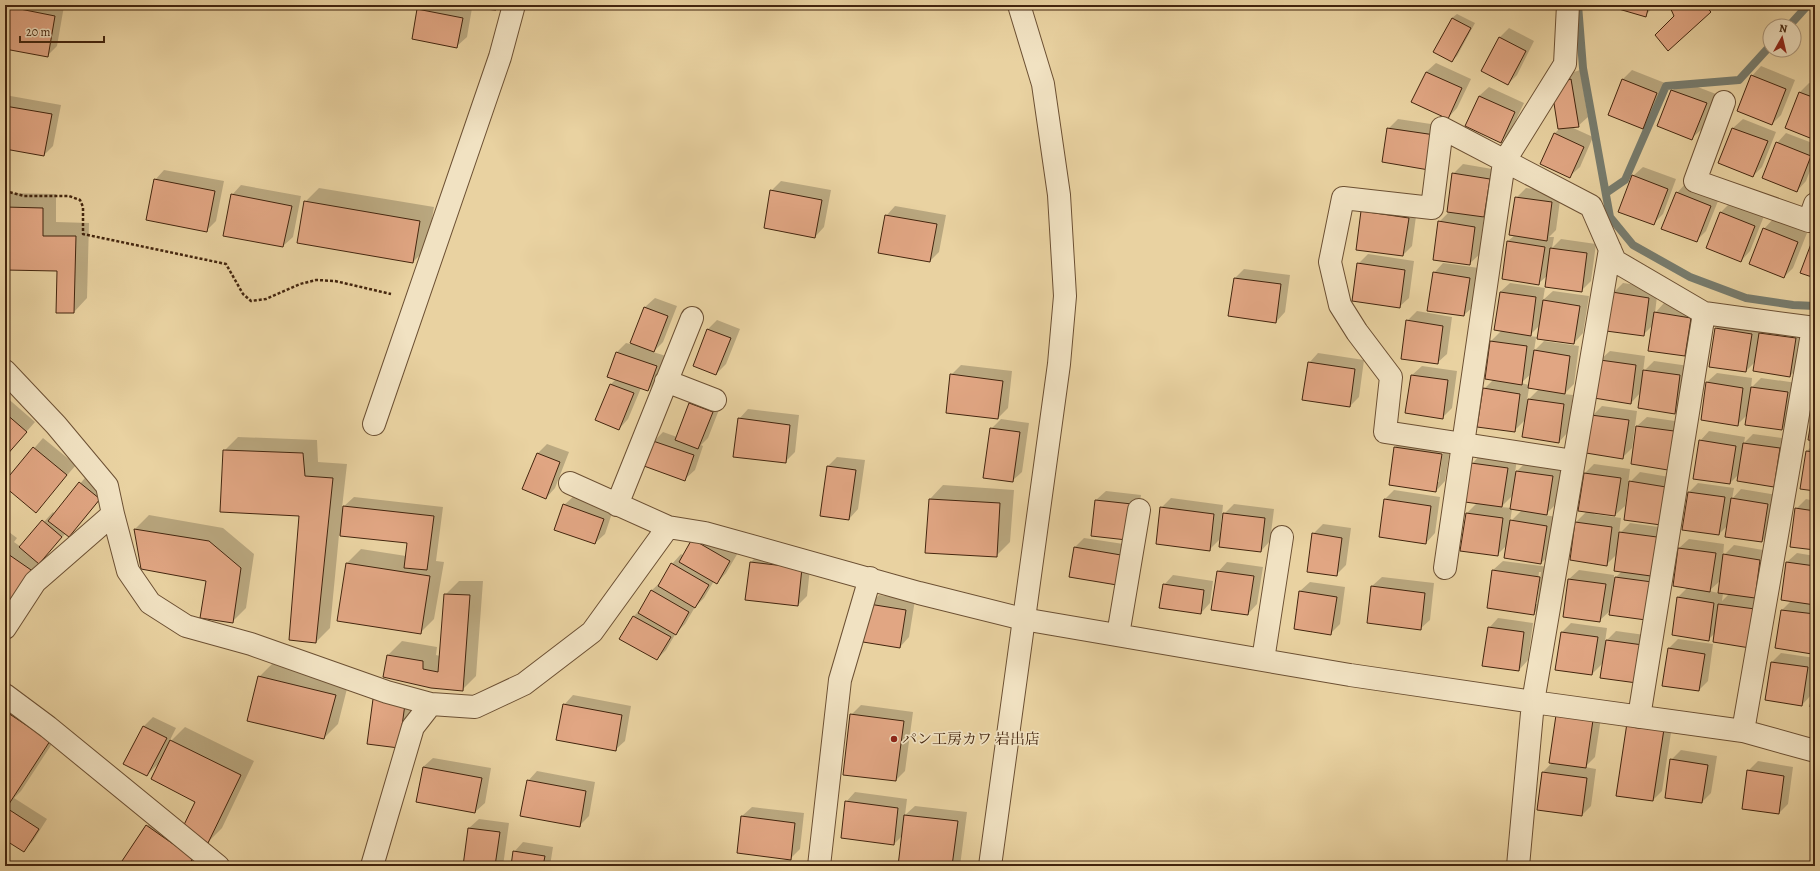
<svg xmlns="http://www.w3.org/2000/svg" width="1820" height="871" font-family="Alegreya,'Noto Serif JP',serif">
<rect width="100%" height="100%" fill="#e9d2a1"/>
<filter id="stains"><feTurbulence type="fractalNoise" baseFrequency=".005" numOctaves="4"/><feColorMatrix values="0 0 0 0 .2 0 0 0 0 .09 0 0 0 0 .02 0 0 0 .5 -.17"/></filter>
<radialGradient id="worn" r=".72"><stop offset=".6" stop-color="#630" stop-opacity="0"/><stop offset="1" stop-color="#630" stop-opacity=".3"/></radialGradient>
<!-- shadow -->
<path fill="#0003" fill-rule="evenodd" d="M5,5l59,1 -7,40 -10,10 -42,-8z
M422,5h78l-4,4 -24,-1 -5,29 -10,9 -39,-37z
M1608,5h47l-10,11z
M1670,5h47l-49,44 7,-33z
M1457,14l18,9 -18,33 -5,5 -18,-10 18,-33z
M1509,28l25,13 -17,34 -9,9 -9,-46z
M1436,63l35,16 -14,29 -9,10 -22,-46z
M1761,66l34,14 -14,35 -9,9 -20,-48z
M1580,70l8,47 -10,9 -7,1 22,10 -13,30 -10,9 -15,-43 5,-5 -6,-31 17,-24z
M1632,70l33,13 -13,35 -10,10 -19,-49z
M1682,81l34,13 -14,35 -10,9 -20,-47z
M1809,83l6,2v54l-15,-47z
M1489,87l35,16 -14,29 -9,10 -22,-46z
M5,95l56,10 -8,41 -9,9 -39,-7z
M1398,119l46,7 -15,42 -41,-39z
M1743,119l33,13 -14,35 -9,9 -33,-13 13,-35z
M1786,133l29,11v14l-9,23 -9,10 -20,-48z
M1463,164l35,6 -5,37 -11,10 2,1 -5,37 -10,9 -30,-42 11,-11 3,-37z
M1643,167l33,12 -13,35 -10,10 -20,-48z
M164,170l60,11 -8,40 -10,10 -51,-51z
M781,181l50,9 -7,37 -9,10 -44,-46z
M1686,183l34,13 -14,35 -10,10 -19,-48z
M241,185l60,11 -8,41 -10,9 -51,-51z
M319,188l115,19 -7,41 -14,14 -108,-60z
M1526,188l35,5 -5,37 -7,7h5l-2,11 9,-9 35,5 -5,37 -10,10 -33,-16 -10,9 -30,-43 7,-6 1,-37z
M5,193l51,1v28l33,1 -2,75 -13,14 -16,-42 -53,-1z
M1371,202l46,7 -5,37 -9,9 -41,-43z
M1730,203l34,13 -14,35 -9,10 -34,-14 14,-35z
M895,206l51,9 -7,37 -9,9 -44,-45z
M1773,219l34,14 -14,35 -9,9 -20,-48z
M1368,254l46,7 -5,37 -10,9 -41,-43z
M1443,263l36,5 -5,38 -10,9 -30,-42z
M1244,269l46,6 -5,37 -9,10 -41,-44z
M1510,283l35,5 -2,12 10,-9 36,5 -6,37 -9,10 -38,-5 -2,13 10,-10 35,5 -5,38 -10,10 9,1 -5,37 -9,10 -34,-22 -11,11 -30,-42 10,-10 -8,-1 5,-37 11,-11 -7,-1 5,-37zM1540,325l-2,12 -9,-1zM1531,374l-2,11 -8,-2zM1529,388l10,1 -12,12z
M1623,283l35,5 -3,25 9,-10 36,6 -6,37 -9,9 -32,-30 -10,10 -30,-42z
M655,298l22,8 -14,36 -10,10 13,4 -9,25 -9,9 -7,-2 -13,31 -9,10 -8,-45 5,-5 -8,-3 9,-24 9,-9 5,1 14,-37z
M1417,311l35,6 -5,37 -10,9 -30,-42z
M1725,319l36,5 -2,10 10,-10 36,5 -5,37 -10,10 -34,-15 -10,10 -30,-43z
M717,320l23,9 -14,35 -10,10 -22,-9 14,-36z
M1610,351l35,5 -2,16 11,-11 35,5 -5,37 -9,10 -34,-21 -10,11 -31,-43z
M1318,353l46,7 -5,37 -9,9 -41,-43z
M961,365l51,6 -4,37 -10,10 -47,-43z
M1422,366l35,5 -5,37 -10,10 -30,-43z
M1717,373l35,5 -1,10 10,-10 36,5 -6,37 -9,9 -34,-15 -11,11 -30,-43z
M700,394l22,8 -14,36 -7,7 2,1 -8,24 -10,9 -31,-38 9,-9 14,5 13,-34z
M5,396l30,26 -30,34z
M1602,406l35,5 -5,37 -10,10 -30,-42z
M748,409l51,6 -4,37 -10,10 -46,-43z
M1647,417l35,5 -5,37 -40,-33z
M1001,419l28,4 -7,49 -10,9 -21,-52z
M1709,431l36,6 -1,6 9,-9 36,5 -6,37 -9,10 -35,-12 -9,9 -30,-42z
M238,437l79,3 1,22 29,2 -5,44 12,-11 89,10 -7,54 8,1 -10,57 -14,14 -81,-13 8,-57 14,-14 45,7 2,-14 -69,-7 -9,93 -14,14 -16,-127 -76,-64z
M43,438l33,27 -40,46 -31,-25v-4z
M1404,438l47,6 -6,37 -9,10 -41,-44zM1441,448l2,1 -4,33h-2z
M1815,443v47l-13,-2 5,-37z
M547,444l22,8 -14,36 -9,10 -23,-9 15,-36z
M1481,454l36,5 -2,14 11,-11 36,5 -6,37 -11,11 11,2 -5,37 -10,9 -34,-18 -10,10 -35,-5 5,-37 11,-11 -6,-38zM1514,494l-2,14 -11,-1zM1512,509l10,1 -12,12z
M837,457l28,3 -7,49 -9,10 -28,-4 7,-49z
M1594,464l36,5 -5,37 -10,9 -21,-3v2l27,4 -2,16 11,-11 36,5 -5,45 -51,41 1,-4 -12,11 -30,-42 10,-9 35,5v4l8,-8 -4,-18 -12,12 -30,-43 11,-11 -8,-1 6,-37z
M1640,472l35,6 -5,37 -40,-33z
M89,473l20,16 -31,37 -9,10 -3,-3 -25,28 1,1 -37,34v-67l12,9 -3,4 7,5 32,-35 2,2z
M1698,483l36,5 -2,11 9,-10 36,6 -5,37 -10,9 -34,-16 -9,9 -30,-42z
M943,485l71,5 -4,52 -14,14 -66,-57z
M1394,490l46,7 -5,36 -9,10 -41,-44z
M1106,491l35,4 -5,35 -44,5 4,-35z
M574,496l39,14 -8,24 -10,9 -31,-38z
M1171,498l52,7 -3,28h1l3,-19 10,-10 40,5 -4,32 -9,10 -40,-13 -12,12 -48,-42z
M1806,499l9,2v48l-19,-40z
M149,515l74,13 31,26 -8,54 -14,14 -25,-41 -72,-52z
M1323,524l28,4 -5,37 -10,10 -23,-41z
M1084,538l46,7 -13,39 -43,-36z
M1689,539l35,5 -1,12 11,-11 35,6 -5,37 -11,10 11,2 -5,37 -44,-4 -7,7 -30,-43 10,-10 -14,-2 5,-37zM1721,580l-2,13 -10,-2zM1723,593l6,1 -7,7z
M693,540l46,11 -13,22 -9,10 -3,-2 -10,17 -9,9 -10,17 -9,9 -10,17 -9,9 -36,-21 13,-22 8,-8 10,-18 10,-9 10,-17 9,-10 3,2z
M760,553l51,6 -4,37 -9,9 -47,-43z
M1797,553l18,3v93l-3,3 -36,-5 6,-37 9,-9 -4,-39z
M1503,561l46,6 -6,37 -9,9 -41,-43zM1539,572h2l-4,32h-2z
M1227,562l36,5 -6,37 -9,10 -30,-42z
M1173,575l40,6 -3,22 -9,10 -37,-28z
M1382,577l52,6 -4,37 -10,9 -48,-43z
M459,581h24l-7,95 -14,14 -74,-35 14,-14 35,6 -1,8 4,1 5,-61z
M1310,582l35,5 -5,37 -10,10 -30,-43z
M879,595l36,5 -6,37 -9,10 -30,-43z
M1498,618l35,5 -5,37 -9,10 -30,-42z
M1571,623l36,5 -2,14 11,-11 36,5 -5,37 -44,-10 -11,11 -30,-42z
M1678,639l35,5 -5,37 -9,9 -30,-42z
M1781,653l34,5v49l-3,-13 -10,11 -30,-43z
M273,663l76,18 -11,43 -14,14 -65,-61z
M5,688l58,39 -42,64 -7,7 33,21 -14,22 -9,9 -19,-12z
M414,695l-6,42 -40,6z
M573,695l58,11 -6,35 -10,9 -51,-45z
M861,705l52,7 -8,59 -9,9 -45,-65z
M1602,711l-7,46 -10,10 11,2 -5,37 -9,9 -44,-6 5,-37z
M153,717l23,11 -8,16 17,-17 69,34 -32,67 -14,14 -11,-41 -37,-39 -13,13 -3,-49z
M1673,720l-11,71 -9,9 -25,-76z
M1681,750l36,6 -6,37 -9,9 -31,-42z
M433,758l58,10 -6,35 -10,9 -52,-45z
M1758,761l35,6 -5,37 -9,9 -31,-42z
M537,771l58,11 -6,34 -10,10 -51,-45z
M855,792l52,7 -2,16 10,-9 52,6 -7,54h-61l4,-31 -9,9 -48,-42z
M752,807l52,6 -4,36 -10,10 -48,-43z
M157,816l45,32 -13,18h-58l16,-40z
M479,819l30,4 -6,43h-39l5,-38z
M523,842l30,5 -3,19h-38l2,-14z"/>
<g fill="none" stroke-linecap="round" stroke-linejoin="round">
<!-- stream -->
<path stroke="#777c6e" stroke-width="8" d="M1578,5l5,63 27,149 23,28 57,32 56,21 47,7 22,1
M1789,26l19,-21
M1606,193l19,-13 41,-94 73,-6 31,-34"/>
</g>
<!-- building -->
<path fill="#e1a683" stroke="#43250e" d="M434,5h63l-1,5z
M1605,5h44l-3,12z
M1669,5h35l7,7 -43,39 -13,-16 19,-19z
M5,6l50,10 -7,41 -43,-8z
M417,9l46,9 -6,30 -45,-9z
M1452,18l19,10 -19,34 -19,-10z
M1499,37l27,14 -18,34 -27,-14z
M1426,72l36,16 -14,31 -37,-17z
M1751,75l35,14 -14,36 -35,-14z
M1571,79l8,48 -21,2 -5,-32 7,-15z
M1622,79l35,14 -14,36 -35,-14z
M1671,90l36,13 -15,37 -35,-14z
M1799,92l16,6v42l-30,-12z
M1479,96l36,16 -14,31 -36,-17z
M5,106l47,8 -8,42 -39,-7z
M1387,128l48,7 -6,35 -47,-8z
M1732,128l36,13 -15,36 -35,-14z
M1554,133l30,14 -14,31 -30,-14z
M1776,142l35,14 -14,36 -35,-14z
M1452,173l38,6 -6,38 -37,-5z
M1632,175l36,14 -14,36 -36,-13z
M154,179l61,12 -8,41 -61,-12z
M770,190l52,10 -7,38 -51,-10z
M1676,192l35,14 -14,36 -36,-13z
M231,194l61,12 -9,41 -60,-11z
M1515,197l37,5 -5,39 -38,-6z
M304,201l116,20 -7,42 -116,-20z
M5,207l38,1v28h33l-2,77h-18l1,-42 -52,-1z
M1361,211l48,7 -6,38 -47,-6z
M1720,212l35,14 -14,36 -35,-14z
M885,215l52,9 -7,38 -52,-9z
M1438,221l37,6 -5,38 -37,-5z
M1763,228l35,14 -14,36 -35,-14z
M1814,236l1,1v41l-15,-5z
M1507,241l38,6 -6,38 -37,-6z
M1550,248l37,5 -5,39 -37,-5z
M1357,263l48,7 -5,38 -48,-7z
M1433,272l37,6 -6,38 -37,-5z
M1234,278l47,6 -5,39 -48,-7z
M1500,292l36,5 -5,39 -37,-6z
M1612,292l37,6 -5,38 -38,-5z
M1543,300l37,6 -6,38 -37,-5z
M644,307l24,9 -14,36 -24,-9z
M1654,312l37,6 -6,38 -37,-5z
M1406,320l37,6 -5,38 -37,-5z
M1715,328l37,6 -6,38 -37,-5z
M707,329l24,9 -15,37 -23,-9z
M1759,333l37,5 -6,39 -37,-6z
M1490,341l37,5 -5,39 -37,-6z
M1534,350l36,6 -5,38 -37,-6z
M616,352l41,14 -9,25 -41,-14z
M1600,360l36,5 -5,39 -37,-6z
M1308,362l47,7 -5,38 -48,-7z
M1643,370l37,5 -5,39 -37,-6z
M950,374l53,7 -5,38 -52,-6z
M1411,375l37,5 -5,39 -38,-6z
M1706,382l37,6 -5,38 -37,-6z
M610,384l24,9 -15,37 -24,-10z
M1751,387l37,5 -6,38 -37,-5z
M1483,388l37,6 -5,38 -38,-5z
M1528,399l36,5 -5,39 -37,-6z
M1814,402h1v39l-7,-1z
M689,403l24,9 -15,37 -23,-9z
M5,413l22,19 -22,25z
M1591,415l38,5 -6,39 -37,-6z
M738,418l52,7 -4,38 -53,-6z
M1636,426l38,5 -6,39 -37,-6z
M990,428l30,4 -7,50 -30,-4z
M1699,440l37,6 -6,38 -37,-5z
M653,441l41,14 -9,26 -41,-15z
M1743,443l37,5 -6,39 -37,-6z
M33,447l34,28 -31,38 -31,-26v-6z
M1394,447l48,7 -6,38 -47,-7z
M223,450l80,3 2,23 28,2 -17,165 -27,-3 10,-124 -79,-4z
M1806,451l9,1v39l-15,-2z
M537,453l23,9 -14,37 -24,-10z
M1471,463l37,5 -6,39 -37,-5z
M827,466l29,4 -7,50 -29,-4z
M1516,471l37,5 -6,39 -37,-6z
M1584,473l37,5 -6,38 -37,-5z
M1629,481l37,6 -5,38 -37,-5z
M79,482l21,17 -31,38 -21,-16z
M1688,492l37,5 -6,38 -37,-5z
M1731,498l37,6 -6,38 -37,-5z
M929,499l71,4 -3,54 -72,-4z
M1384,499l47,7 -5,38 -47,-7z
M1095,500l37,4 -5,36 -36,-4z
M563,504l41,15 -9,25 -41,-14z
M343,506l91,10 -7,54 -23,-2 3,-25 -67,-7z
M1160,507l54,7 -4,37 -54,-7z
M1795,508l20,3v39l-25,-3z
M1223,513l42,5 -4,34 -42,-5z
M1466,513l37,5 -5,38 -38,-5z
M42,520l20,17 -23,27 -20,-17z
M1510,520l37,6 -6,38 -37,-6z
M1575,522l37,5 -5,39 -37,-6z
M134,529l75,12 32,27 -8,55 -33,-5 6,-37 -65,-12z
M1619,532l38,5 -6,39 -37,-5z
M1312,533l30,5 -5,38 -30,-4z
M692,539l38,22 -13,23 -38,-22z
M5,545l4,3 -4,4 29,20 -22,31 -7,-5z
M1074,547l47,8 -4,30 -48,-8z
M1678,548l38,5 -6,39 -37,-6z
M1723,554l37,6 -5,38 -37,-5z
M750,562l52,6 -4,38 -53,-6z
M1786,562l29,4v39l-34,-5z
M346,563l84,13 -9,58 -84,-13z
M671,563l38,22 -14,23 -37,-22z
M1492,570l48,7 -6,38 -47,-7z
M1217,571l37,5 -6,39 -37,-5z
M1615,577l37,5 -6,38 -37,-5z
M1568,579l38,5 -6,38 -37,-5z
M1163,584l41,6 -3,24 -42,-6z
M1371,586l54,7 -4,37 -54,-7z
M651,590l38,22 -13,23 -38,-22z
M1299,591l38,6 -6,38 -37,-6z
M444,594l26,1 -7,96 -32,-3 -48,-11 4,-22 36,6v8l15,3z
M1677,597l37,6 -5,38 -37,-6z
M869,604l37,6 -6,38 -37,-6z
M1718,604l37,5 -5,39 -37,-6z
M1781,610l34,4v21l-3,19 -37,-6z
M633,616l38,21 -14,23 -38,-21z
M1488,627l36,5 -5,39 -37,-5z
M1561,632l37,5 -6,38 -37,-5z
M1606,640l37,5 -6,38 -37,-5z
M1668,648l37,6 -6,37 -37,-5z
M1771,662l37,5 -6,39 -37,-6z
M1815,669v39l-5,-1z
M258,676l78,19 -12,44 -77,-18z
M373,699l32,5 -6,44 -32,-4z
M563,704l59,11 -6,36 -60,-11z
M5,711l45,30 -43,66 -2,-2z
M850,714l54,7 -8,60 -53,-6z
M1556,715l37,5 -7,48 -37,-5z
M1627,723l37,6 -11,72 -37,-5z
M143,726l24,12 -20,38 -24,-12z
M170,740l71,35 -33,68 -26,-14 13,-27 -44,-23z
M1670,759l38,6 -6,38 -37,-5z
M423,767l59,11 -7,35 -59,-11z
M1747,770l37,6 -5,38 -37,-5z
M1542,772l45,6 -5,38 -45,-6z
M527,780l59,11 -6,36 -60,-11z
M845,801l53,7 -4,37 -53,-7z
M5,807l34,22 -15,23 -19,-12z
M904,815l54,6 -6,45h-54z
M741,816l54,7 -4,37 -54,-7z
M146,825l47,33 -5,8h-59l-7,-5z
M468,828l32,4 -5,34h-32z
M513,851l32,5 -2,10h-32z"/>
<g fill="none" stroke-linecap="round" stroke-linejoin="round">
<!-- minor casing -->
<g stroke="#6c5033" stroke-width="24">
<path id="minor" d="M1724,102l-29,79 114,40 6,-17
M5,371l51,54 51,61 6,28 15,57 22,32 36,23 65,18 136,48 44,12 44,3 49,-23 68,-52 76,-105 37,6 214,60 104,26 327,56 183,27 210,29 72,20
M666,381l49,19
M374,424l126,-367 14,-52
M1574,461l-189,-29 6,-55 -34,-45 -17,-27 -10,-43 13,-64 89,10 10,-80 149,78 24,55 89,52 111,15
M570,483l98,44
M617,505l75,-187
M1445,568l59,-406 61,-98 3,-59
M5,628l30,-46 78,-68
M1118,635l21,-125
M1263,660l19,-123
M5,695l43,32 170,139
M1639,717l65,-404
M1743,731l70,-403
M372,866l41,-139 18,-23
M819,866l21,-186 30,-102
M1518,866l15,-164 77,-453"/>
</g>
<!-- tertiary casing -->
<g stroke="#6c5033" stroke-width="24">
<path id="tertiary" d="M990,866l69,-502 6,-68 -6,-101 -16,-111 -24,-79"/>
</g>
<!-- path -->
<path stroke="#43250e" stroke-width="2.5" stroke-dasharray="3 2" stroke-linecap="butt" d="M5,191l19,5h45l11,4 3,7v27l143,30 17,30 8,7 15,-2 34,-15 16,-4 19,1 56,13"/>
<!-- minor -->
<use href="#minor" stroke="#f1e2c2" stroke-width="22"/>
<!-- tertiary -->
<use href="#tertiary" stroke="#f1e2c2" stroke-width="22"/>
</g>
<!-- markers -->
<circle fill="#8f2418" stroke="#f1e2c2" stroke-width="1.5" cx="894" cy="739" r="4"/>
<g text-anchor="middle" stroke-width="3.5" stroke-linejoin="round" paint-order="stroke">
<!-- poi labels -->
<g font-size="15" fill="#43250e" stroke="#f1e2c2" text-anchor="start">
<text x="902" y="744">パン工房カワ 岩出店</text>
</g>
</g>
<!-- margin -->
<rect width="1820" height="871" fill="none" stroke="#e9d2a1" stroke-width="20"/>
<rect x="6" y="6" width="1808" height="859" fill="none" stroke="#43250e" stroke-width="2"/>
<rect x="10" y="10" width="1800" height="851" fill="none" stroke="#43250e"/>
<!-- north arrow -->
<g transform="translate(1782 38) rotate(8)"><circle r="19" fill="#f1e2c2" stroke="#ab967a"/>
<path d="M0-3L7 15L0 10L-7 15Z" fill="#8f2418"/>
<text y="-6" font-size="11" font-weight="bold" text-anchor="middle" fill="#43250e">N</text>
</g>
<!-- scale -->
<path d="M20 36v6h84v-6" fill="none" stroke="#43250e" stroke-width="2"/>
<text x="26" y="36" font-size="12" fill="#43250e" stroke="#f1e2c2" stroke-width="3" paint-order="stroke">20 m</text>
<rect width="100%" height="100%" filter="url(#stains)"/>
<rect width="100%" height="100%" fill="url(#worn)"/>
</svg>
